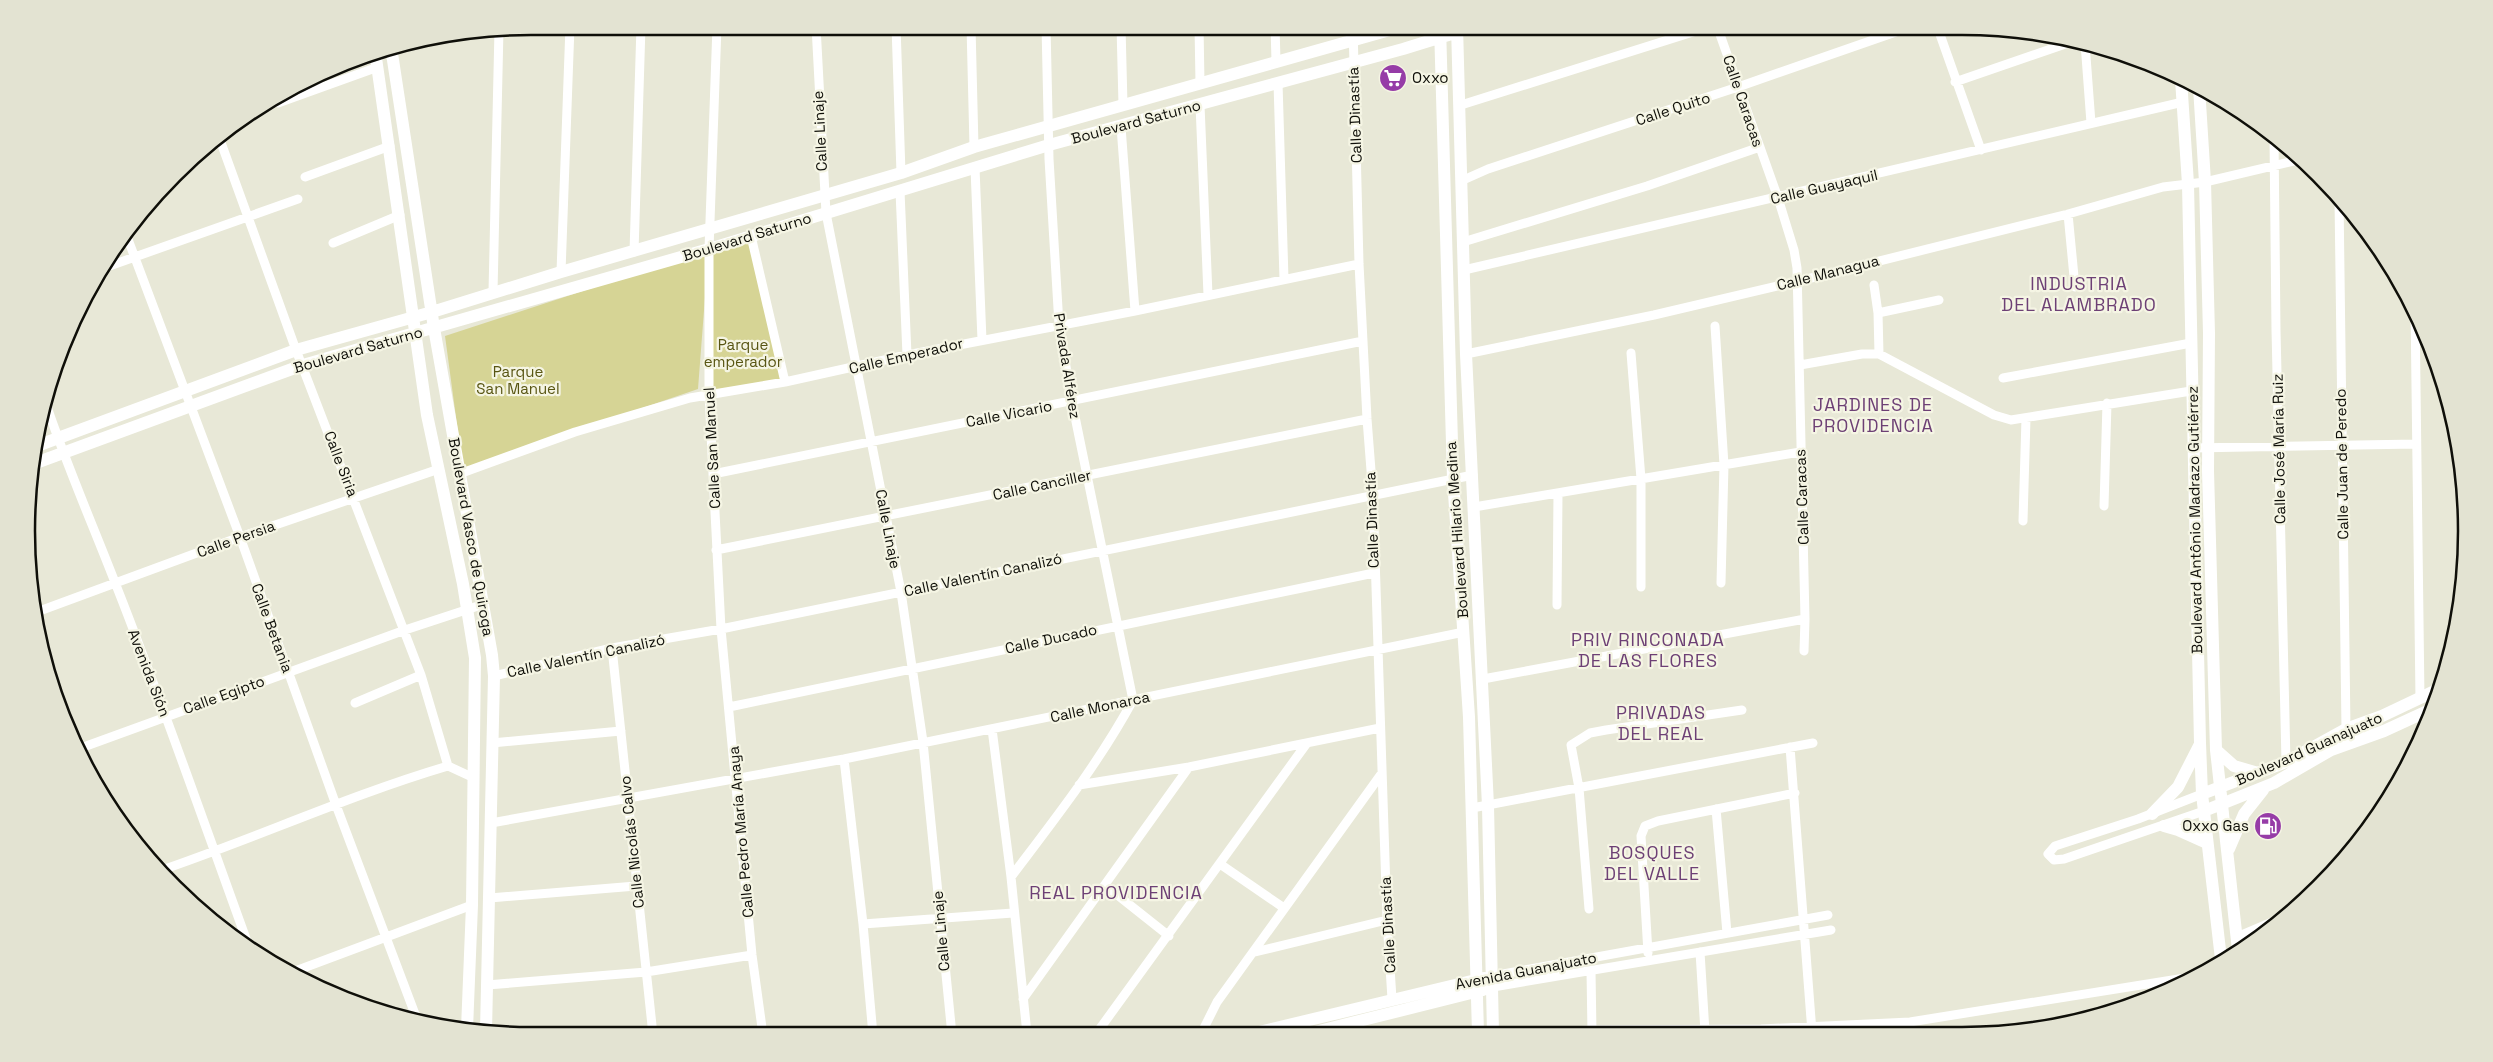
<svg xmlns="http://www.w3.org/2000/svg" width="2493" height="1062" font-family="'Space Grotesk',sans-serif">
<rect width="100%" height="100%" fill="#e8e8d7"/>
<!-- green -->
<path fill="#d6d495" d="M751,236l34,146 -76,13 -1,-137 -10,131 -235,80 -18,-133z"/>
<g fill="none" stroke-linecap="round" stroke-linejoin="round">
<!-- street -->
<path stroke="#fff" stroke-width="9" d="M717,26l-8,223v146l12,234 31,326 11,80
M816,26l10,187 75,379 22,150 29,293
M896,26l5,147
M971,26l3,121
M1121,26l2,79
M1199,26l1,57
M1275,26l1,35
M1353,26l6,238 8,155 6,77 14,424 5,79
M1717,26l61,172 16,52 3,18 8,351 -1,32
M1937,26l44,124
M2085,43l6,80
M1955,82l122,-42
M1278,83l6,196
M278,103l100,-36
M1200,105l8,190
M1461,105l251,-79
M1121,127l14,184
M219,137l77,213 125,325 27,91 26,12
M2274,137l2,193 10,432
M975,168l7,172
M305,177l85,-31
M1461,181l27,-12 250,-82 175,-61
M900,191l7,164
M2339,198l7,531
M2068,214l7,73
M126,234l114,303 96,268 82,217
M751,236l34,146
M1463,242l184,-56 113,-39
M333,243l67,-28
M634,252l7,-226
M101,269l197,-70
M1464,270l719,-168
M561,272l9,-246
M1874,285l4,28 1,41
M493,292l6,-263
M2415,308l5,391
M1878,313l61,-13
M1715,326l9,139 -3,118
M1631,353l10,126v108
M1466,354l188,-39 145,-34 269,-67 95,-27 42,-5 97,-23
M1800,365l62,-11h17l115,61 17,5 180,-29
M2003,378l188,-35
M45,401c21,63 47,122 71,184 47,119 89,241 133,362
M2193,448l223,-4
M459,474l116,-42 115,-34 95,-16 122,-27 228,-44 224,-47
M713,474l650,-133
M2104,506l3,-103
M1474,507l326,-55
M2023,521l3,-103
M716,550l651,-131
M1557,605l1,-111
M34,613l206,-76 199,-68
M612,648l41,387
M494,676l118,-28 109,-19 752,-154
M1483,679l322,-60
M355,703l66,-28
M729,707l645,-134
M992,729l19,148 16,157
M492,743l129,-12
M1790,747l22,285
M78,749l327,-119 79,-26
M844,759l19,165 10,111
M1079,785l110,-18 191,-39
M2202,794l-64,25 -83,27 -7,8 6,6 10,-1 140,-48
M1472,808l341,-65
M1716,809l11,124
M491,823l353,-64 620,-127
M1220,864l64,44
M159,871c97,-33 191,-76 289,-105
M1011,877c43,-57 88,-114 122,-177l-61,-298 -13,-77 -10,-166 -3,-133
M1106,886l63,50
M490,898l146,-12
M1589,909l-10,-121 -8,-43 19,-12 16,-3 136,-20
M863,924l150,-11
M2237,937l47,-20
M1255,952l132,-32
M1700,952l5,80
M1648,953l-7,-117 4,-10 13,-5 137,-28
M1591,971l1,62
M290,973l182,-68
M1492,976l336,-61
M487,985l159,-13 106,-17
M1493,987l338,-57
M1023,999l166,-232
M1528,1033l63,-3 170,-1 149,-7 281,-45
M1096,1034l211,-291
M1201,1034l16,-32 165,-229"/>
<!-- secondary -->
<path stroke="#fff" stroke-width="12" d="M1440,26l13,452 16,239 9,316
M1457,26l9,328 22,452 5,227
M391,47l43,281 58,327 2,21 -8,355
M375,51l52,364 36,169 12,74 -3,247 -5,124
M2181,79l7,105 12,559 2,51 19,165
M2199,87l6,95 4,151 -1,138 8,279 22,200
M34,447l262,-97 136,-38 129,-40 340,-99 73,-26 430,-121
M33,464l270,-99 406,-116 340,-104 354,-96 55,-17 9,-6
M2216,750l18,16 24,7
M2202,794l84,-32 60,-33 36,-13 59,-28
M2204,811l70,-28 57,-33 53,-19 50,-23
M2152,814l26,-27 21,-41
M2164,826l14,4 29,13
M2229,849l15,-35 19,-24
M1311,1033l172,-43
M1251,1034l233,-56"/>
</g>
<!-- icons -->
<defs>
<g id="supermarket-disc" transform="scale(1.4375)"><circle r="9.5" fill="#963ca7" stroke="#f5f5e4"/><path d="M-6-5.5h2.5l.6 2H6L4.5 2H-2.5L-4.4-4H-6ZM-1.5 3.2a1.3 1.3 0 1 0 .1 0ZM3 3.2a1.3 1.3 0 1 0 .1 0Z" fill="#fff"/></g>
<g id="fuel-disc" transform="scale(1.4375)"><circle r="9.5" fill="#963ca7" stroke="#f5f5e4"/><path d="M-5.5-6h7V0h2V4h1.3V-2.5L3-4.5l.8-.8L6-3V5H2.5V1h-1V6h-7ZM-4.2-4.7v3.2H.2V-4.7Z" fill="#fff"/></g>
</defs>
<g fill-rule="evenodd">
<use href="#supermarket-disc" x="1393" y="78"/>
<use href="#fuel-disc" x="2268" y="826"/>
</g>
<g text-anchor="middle" stroke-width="4.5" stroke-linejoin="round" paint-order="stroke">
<!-- poi labels -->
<g font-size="15" fill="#0f0f09" stroke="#f5f5e4" text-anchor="start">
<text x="1412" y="83">Oxxo</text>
<text x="2249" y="831" text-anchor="end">Oxxo Gas</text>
</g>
<!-- street labels -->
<g font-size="15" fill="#0f0f09" stroke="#f5f5e4">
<text transform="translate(1743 101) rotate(71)" y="5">Calle Caracas</text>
<text transform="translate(1673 109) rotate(-18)" y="5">Calle Quito</text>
<text transform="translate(1355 115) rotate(-92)" y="5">Calle Dinastía</text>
<text transform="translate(1136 122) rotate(-15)" y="5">Boulevard Saturno</text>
<text transform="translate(820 131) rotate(-93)" y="5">Calle Linaje</text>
<text transform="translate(1824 187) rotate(-13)" y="5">Calle Guayaquil</text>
<text transform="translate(747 237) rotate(-17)" y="5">Boulevard Saturno</text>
<text transform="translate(1828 273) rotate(-14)" y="5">Calle Managua</text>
<text transform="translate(358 350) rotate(-16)" y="5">Boulevard Saturno</text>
<text transform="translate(906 356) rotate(-13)" y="5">Calle Emperador</text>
<text transform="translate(1067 366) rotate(81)" y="5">Privada Alférez</text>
<text transform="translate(1009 414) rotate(-11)" y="5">Calle Vicario</text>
<text transform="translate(712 448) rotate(-93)" y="5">Calle San Manuel</text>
<text transform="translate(2279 449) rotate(-91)" y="5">Calle José María Ruiz</text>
<text transform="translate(341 464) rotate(69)" y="5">Calle Siria</text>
<text transform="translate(2342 464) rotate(-91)" y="5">Calle Juan de Peredo</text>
<text transform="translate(1042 485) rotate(-12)" y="5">Calle Canciller</text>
<text transform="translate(1802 497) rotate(-92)" y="5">Calle Caracas</text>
<text transform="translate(1372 520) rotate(-92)" y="5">Calle Dinastía</text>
<text transform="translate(2195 520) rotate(-91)" y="5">Boulevard Antônio Madrazo Gutiérrez</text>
<text transform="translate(888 529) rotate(79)" y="5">Calle Linaje</text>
<text transform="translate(1457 530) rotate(-94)" y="5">Boulevard Hilario Medina</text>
<text transform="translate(471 537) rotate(80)" y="5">Boulevard Vasco de Quiroga</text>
<text transform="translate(236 539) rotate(-20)" y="5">Calle Persia</text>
<text transform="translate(983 575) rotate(-12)" y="5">Calle Valentín Canalizó</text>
<text transform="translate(272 628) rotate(70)" y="5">Calle Betania</text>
<text transform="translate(1051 639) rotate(-12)" y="5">Calle Ducado</text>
<text transform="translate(586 656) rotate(-12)" y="5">Calle Valentín Canalizó</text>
<text transform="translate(149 673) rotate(69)" y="5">Avenida Sión</text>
<text transform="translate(224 695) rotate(-20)" y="5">Calle Egipto</text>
<text transform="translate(1100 707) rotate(-12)" y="5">Calle Monarca</text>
<text transform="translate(2309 749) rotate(-24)" y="5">Boulevard Guanajuato</text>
<text transform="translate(741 832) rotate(-95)" y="5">Calle Pedro María Anaya</text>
<text transform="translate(632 842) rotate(-96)" y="5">Calle Nicolás Calvo</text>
<text transform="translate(1388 925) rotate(-93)" y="5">Calle Dinastía</text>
<text transform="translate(941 931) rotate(-95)" y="5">Calle Linaje</text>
<text transform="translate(1526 971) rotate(-11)" y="5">Avenida Guanajuato</text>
</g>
<!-- park labels -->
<g font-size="15" fill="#585513" stroke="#f5f5e4">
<text x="743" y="350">Parque<tspan x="743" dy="17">emperador</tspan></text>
<text x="518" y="377">Parque<tspan x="518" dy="17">San Manuel</tspan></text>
</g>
<!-- quarter labels -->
<g font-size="18" letter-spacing="1" fill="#6d4075" stroke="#f5f5e4">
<text x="2079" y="290">INDUSTRIA<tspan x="2079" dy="21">DEL ALAMBRADO</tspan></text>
<text x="1873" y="411">JARDINES DE<tspan x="1873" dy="21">PROVIDENCIA</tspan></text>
<text x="1648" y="646">PRIV RINCONADA<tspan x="1648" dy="21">DE LAS FLORES</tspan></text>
<text x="1661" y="719">PRIVADAS<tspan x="1661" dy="21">DEL REAL</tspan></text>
<text x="1652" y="859">BOSQUES<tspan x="1652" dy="21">DEL VALLE</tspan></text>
<text x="1116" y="899">REAL PROVIDENCIA</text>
</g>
</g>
<!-- crop -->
<path d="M0 0H2493V1062H0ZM531 35H1962A496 496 0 0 1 2458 531V531A496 496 0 0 1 1962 1027H531A496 496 0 0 1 35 531V531A496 496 0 0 1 531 35Z" fill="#e3e3d2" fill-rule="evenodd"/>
<path fill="none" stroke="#0f0f09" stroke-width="2.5" d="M531 35H1962A496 496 0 0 1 2458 531V531A496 496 0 0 1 1962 1027H531A496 496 0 0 1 35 531V531A496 496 0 0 1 531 35Z"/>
</svg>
